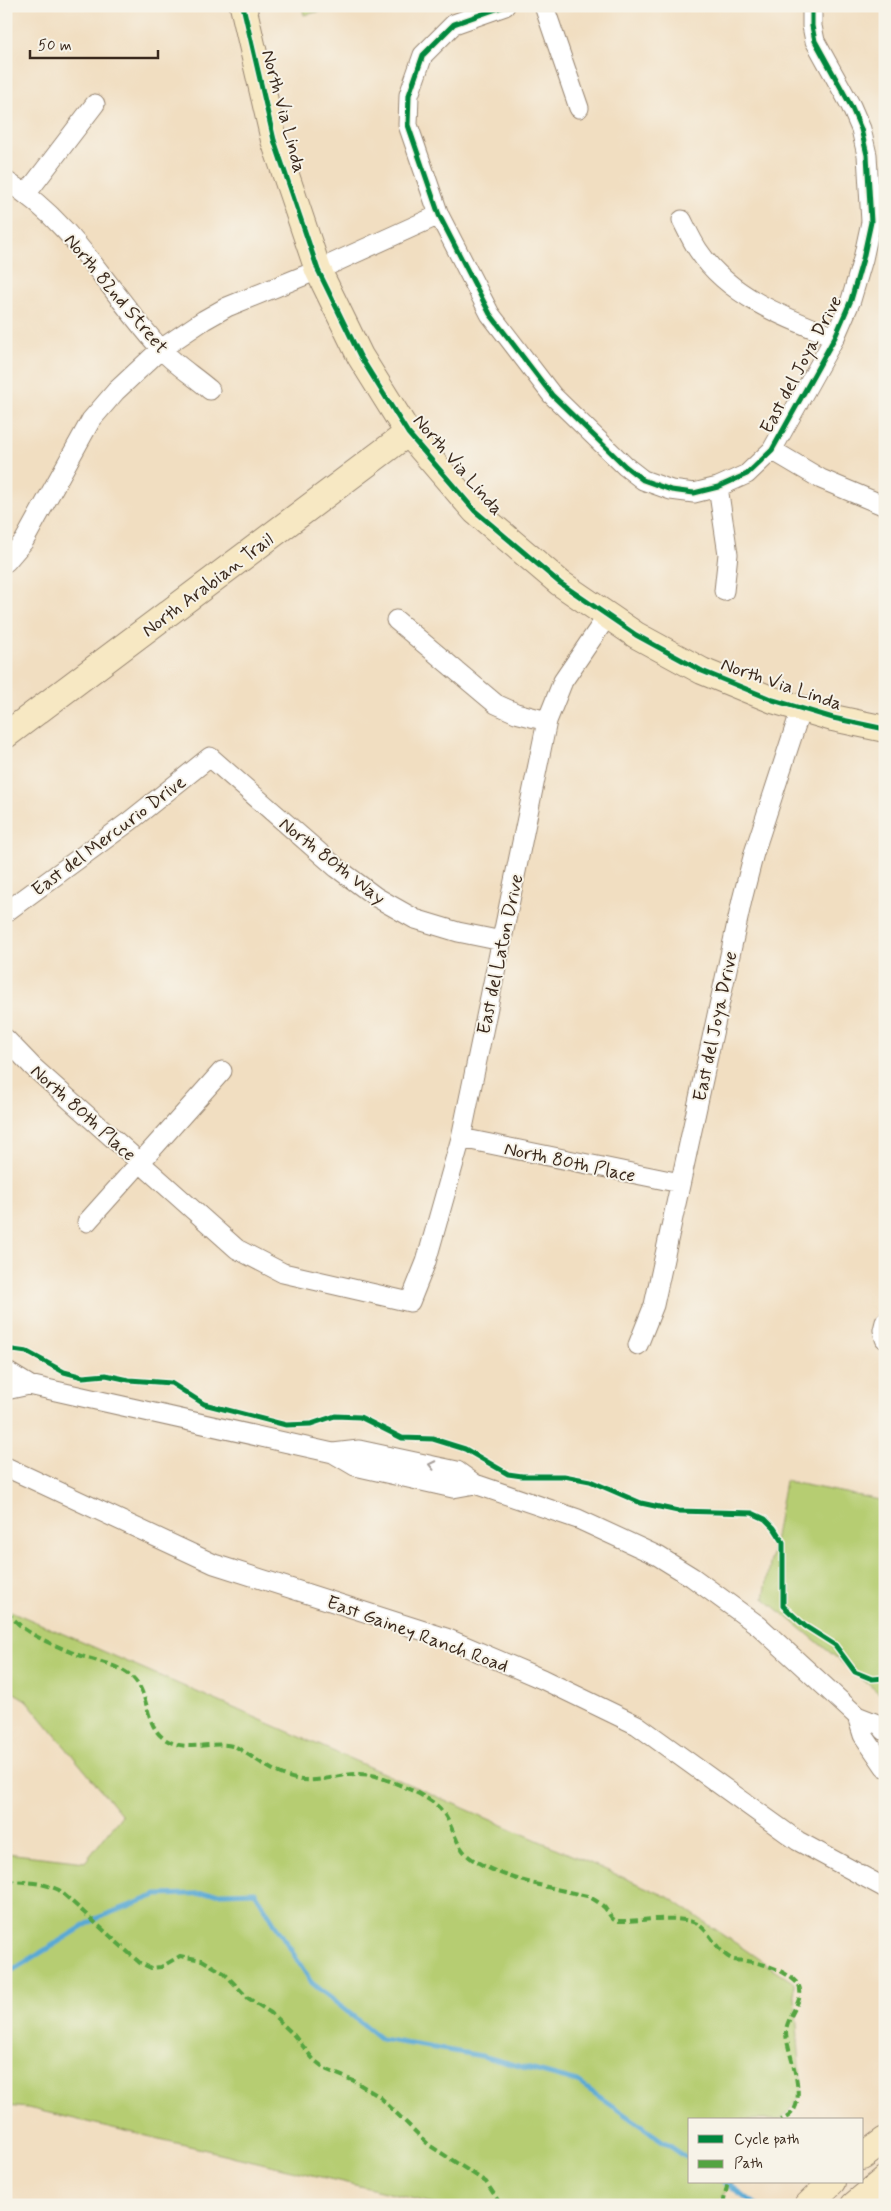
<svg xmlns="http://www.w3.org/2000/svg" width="891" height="2211" font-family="Mynerve,sans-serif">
<rect width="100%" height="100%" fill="#f7f3e8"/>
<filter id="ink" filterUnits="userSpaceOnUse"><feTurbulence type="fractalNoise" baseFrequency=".02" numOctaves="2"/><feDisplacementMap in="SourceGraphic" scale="10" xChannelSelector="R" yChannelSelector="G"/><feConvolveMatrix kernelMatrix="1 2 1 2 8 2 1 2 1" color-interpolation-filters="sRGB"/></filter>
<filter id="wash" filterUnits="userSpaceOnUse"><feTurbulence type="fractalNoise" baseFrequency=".0096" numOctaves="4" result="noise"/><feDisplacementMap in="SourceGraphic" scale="20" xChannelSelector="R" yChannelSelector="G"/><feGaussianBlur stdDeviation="1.12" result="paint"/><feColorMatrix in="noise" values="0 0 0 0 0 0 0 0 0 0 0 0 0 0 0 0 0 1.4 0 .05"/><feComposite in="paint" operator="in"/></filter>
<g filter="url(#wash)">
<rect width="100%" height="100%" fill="#f1dec1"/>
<!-- green -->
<path fill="#b6cd72" stroke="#787c48" d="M302,6h41l-39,9z
M785,1481l100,20v197l-121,-100z
M6,1609l662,288 126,86 8,111 -21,26h-91v62h43l-17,23h-276l-412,-97 -22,-2v-253l79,9 37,-47 -96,-115 -20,-12z"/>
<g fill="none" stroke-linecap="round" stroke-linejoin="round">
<!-- stream -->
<path stroke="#59a9d4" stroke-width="5" d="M6,1974l91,-56 60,-23 98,-3 56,90 70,57 101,17 96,26 112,78
M724,2182l33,23"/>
</g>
</g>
<g filter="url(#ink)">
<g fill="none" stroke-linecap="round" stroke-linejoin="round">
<!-- street casing -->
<g stroke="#968470" stroke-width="21">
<path id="street" d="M505,6l-51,18 -31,31 -14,40 -1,30 31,90 51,99 62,81 73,71 18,14 28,10 23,3 24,-6 29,-13 25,-24 63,-113 16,-37 12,-41 8,-37 -4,-67 -6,-26 -10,-23 -36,-65 -3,-15v-20
M544,6l35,102
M6,181c66,39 104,112 154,167 14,16 34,28 50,42
M27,193l68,-89
M682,220c5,10 10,21 16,30 31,47 88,68 137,87
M772,450l49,29 64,27
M718,487l10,67 -4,37
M6,562l18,-21 67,-121 25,-29 45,-42 43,-29 23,-13 91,-37 121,-55
M396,620l100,84 20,9 31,8
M6,912l124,-91 80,-64 127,111 39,29 39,22 43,13 44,9
M6,1039l27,28 204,182 46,24 127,29 16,-40 35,-124 86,-417 16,-40 45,-66
M461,1138l219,45
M87,1222l135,-151
M885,1322l-2,8 2,9
M638,1345l16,-40 88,-405 12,-47 47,-144
M6,1371l23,14 304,68 22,13 98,22 22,-4
M6,1390l23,-5
M333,1453l26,-3 98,21 18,13 103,35 80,37 34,21 67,49 98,90 23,9 5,6
M6,1467l208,97 232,74 96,41 95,46 161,116 87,47
M857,1716l6,19 22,32"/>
</g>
<!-- secondary casing -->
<g stroke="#968470" stroke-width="28">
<path id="secondary" d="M243,6l31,134 44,130 42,86 48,77 67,78 85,72 76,52 66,36 71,29 60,18 52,11
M6,735l402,-302
M862,2157l23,-17
M808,2205l24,-23
M854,2205l31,-26"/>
</g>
<!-- street -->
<use href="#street" stroke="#fff" stroke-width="19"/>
<!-- secondary -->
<use href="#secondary" stroke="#f7e8c3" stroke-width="26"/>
<!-- quiet -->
<path stroke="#54a441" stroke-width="4" stroke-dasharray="8 4" stroke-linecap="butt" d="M6,1612c6,5 11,11 17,16 14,10 33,18 48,24 20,9 43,10 60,24 19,16 13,46 31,61 22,18 51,2 74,10 21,12 44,32 68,33 27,2 46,-12 75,-3 17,6 53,20 63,34 12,15 13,37 30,48 33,21 77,28 115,37 7,3 13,7 18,12 4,5 5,10 11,13 22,1 64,-8 83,4 13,9 19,29 35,35 4,1 8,0 12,1 16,2 36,8 49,20 16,14 -10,35 -9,52 1,23 29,75 -5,87
M6,1881c19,1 36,1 53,9l81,73 11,5 10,-1 19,-11 22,4 22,13 24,25 23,15 22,21 21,26 13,10 27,11 26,16 49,48 57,37 15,23
M724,2205v-5l4,-18"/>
<!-- cycleway casing -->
<g stroke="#f7f3e8" stroke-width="8">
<path id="cycleway" d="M243,6l31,134 44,130 42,86 48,77 67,78 85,72 76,52 66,36 71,29 60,18 52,11
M505,6l-51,18 -31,31 -14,40 -1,30 31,90 51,99 62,81 73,71 18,14 28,10 23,3 24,-6 29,-13 25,-24 63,-113 16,-37 12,-41 8,-37 -4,-67 -6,-26 -10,-23 -36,-65 -3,-15v-20
M6,1349l21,3 37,20 19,5 23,-2 23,5 42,3 33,21 82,21 25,-1 24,-8 25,1 42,21 31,1 32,10 43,25 14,2h42l26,5 51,22 37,8 74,2 13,6 9,9 9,14v64l22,20 30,19 20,27 17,7 13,-1"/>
</g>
<!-- cycleway -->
<use href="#cycleway" stroke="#00873e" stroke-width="5"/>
</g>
<!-- one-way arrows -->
<defs><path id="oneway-chevron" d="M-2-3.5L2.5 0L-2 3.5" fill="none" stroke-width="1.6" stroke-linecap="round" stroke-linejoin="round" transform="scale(1.25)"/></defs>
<use stroke="#a79f9a" href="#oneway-chevron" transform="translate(432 1465) rotate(-168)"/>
</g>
<g text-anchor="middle" stroke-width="4" stroke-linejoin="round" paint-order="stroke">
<!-- street labels -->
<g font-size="19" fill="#3b2a1e" stroke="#f7f3e8">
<text transform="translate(285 111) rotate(75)" y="7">North Via Linda</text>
<text transform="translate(117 293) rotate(50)" y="7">North 82nd Street</text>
<text transform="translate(800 364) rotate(-62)" y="7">East del Joya Drive</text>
<text transform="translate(459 464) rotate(49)" y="7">North Via Linda</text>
<text transform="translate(207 584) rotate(-37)" y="7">North Arabian Trail</text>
<text transform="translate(782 683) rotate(19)" y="7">North Via Linda</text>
<text transform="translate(108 835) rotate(-37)" y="7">East del Mercurio Drive</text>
<text transform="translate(333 860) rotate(38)" y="7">North 80th Way</text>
<text transform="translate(499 954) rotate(-78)" y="7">East del Laton Drive</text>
<text transform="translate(714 1026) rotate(-78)" y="7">East del Joya Drive</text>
<text transform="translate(84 1112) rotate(42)" y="7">North 80th Place</text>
<text transform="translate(570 1161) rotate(12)" y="7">North 80th Place</text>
<text transform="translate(418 1633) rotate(20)" y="7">East Gainey Ranch Road</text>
</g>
</g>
<!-- margin -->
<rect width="891" height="2211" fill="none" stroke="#f7f3e8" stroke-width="25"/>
<!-- legend -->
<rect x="688" y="2118" width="175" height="65" fill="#f7f3e8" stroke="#aca397"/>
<rect x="698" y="2135" width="25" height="8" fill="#00873e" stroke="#aca397"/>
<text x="734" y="2144" font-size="15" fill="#3b2a1e">Cycle path</text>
<rect x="698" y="2160" width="25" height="8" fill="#54a441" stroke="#aca397"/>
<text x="734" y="2168" font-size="15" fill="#3b2a1e">Path</text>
<!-- scale -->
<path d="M30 50v8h128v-8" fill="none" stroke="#3b2a1e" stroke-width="2.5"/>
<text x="38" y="50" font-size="15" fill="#3b2a1e" stroke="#f7f3e8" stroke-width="4" paint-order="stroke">50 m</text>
</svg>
